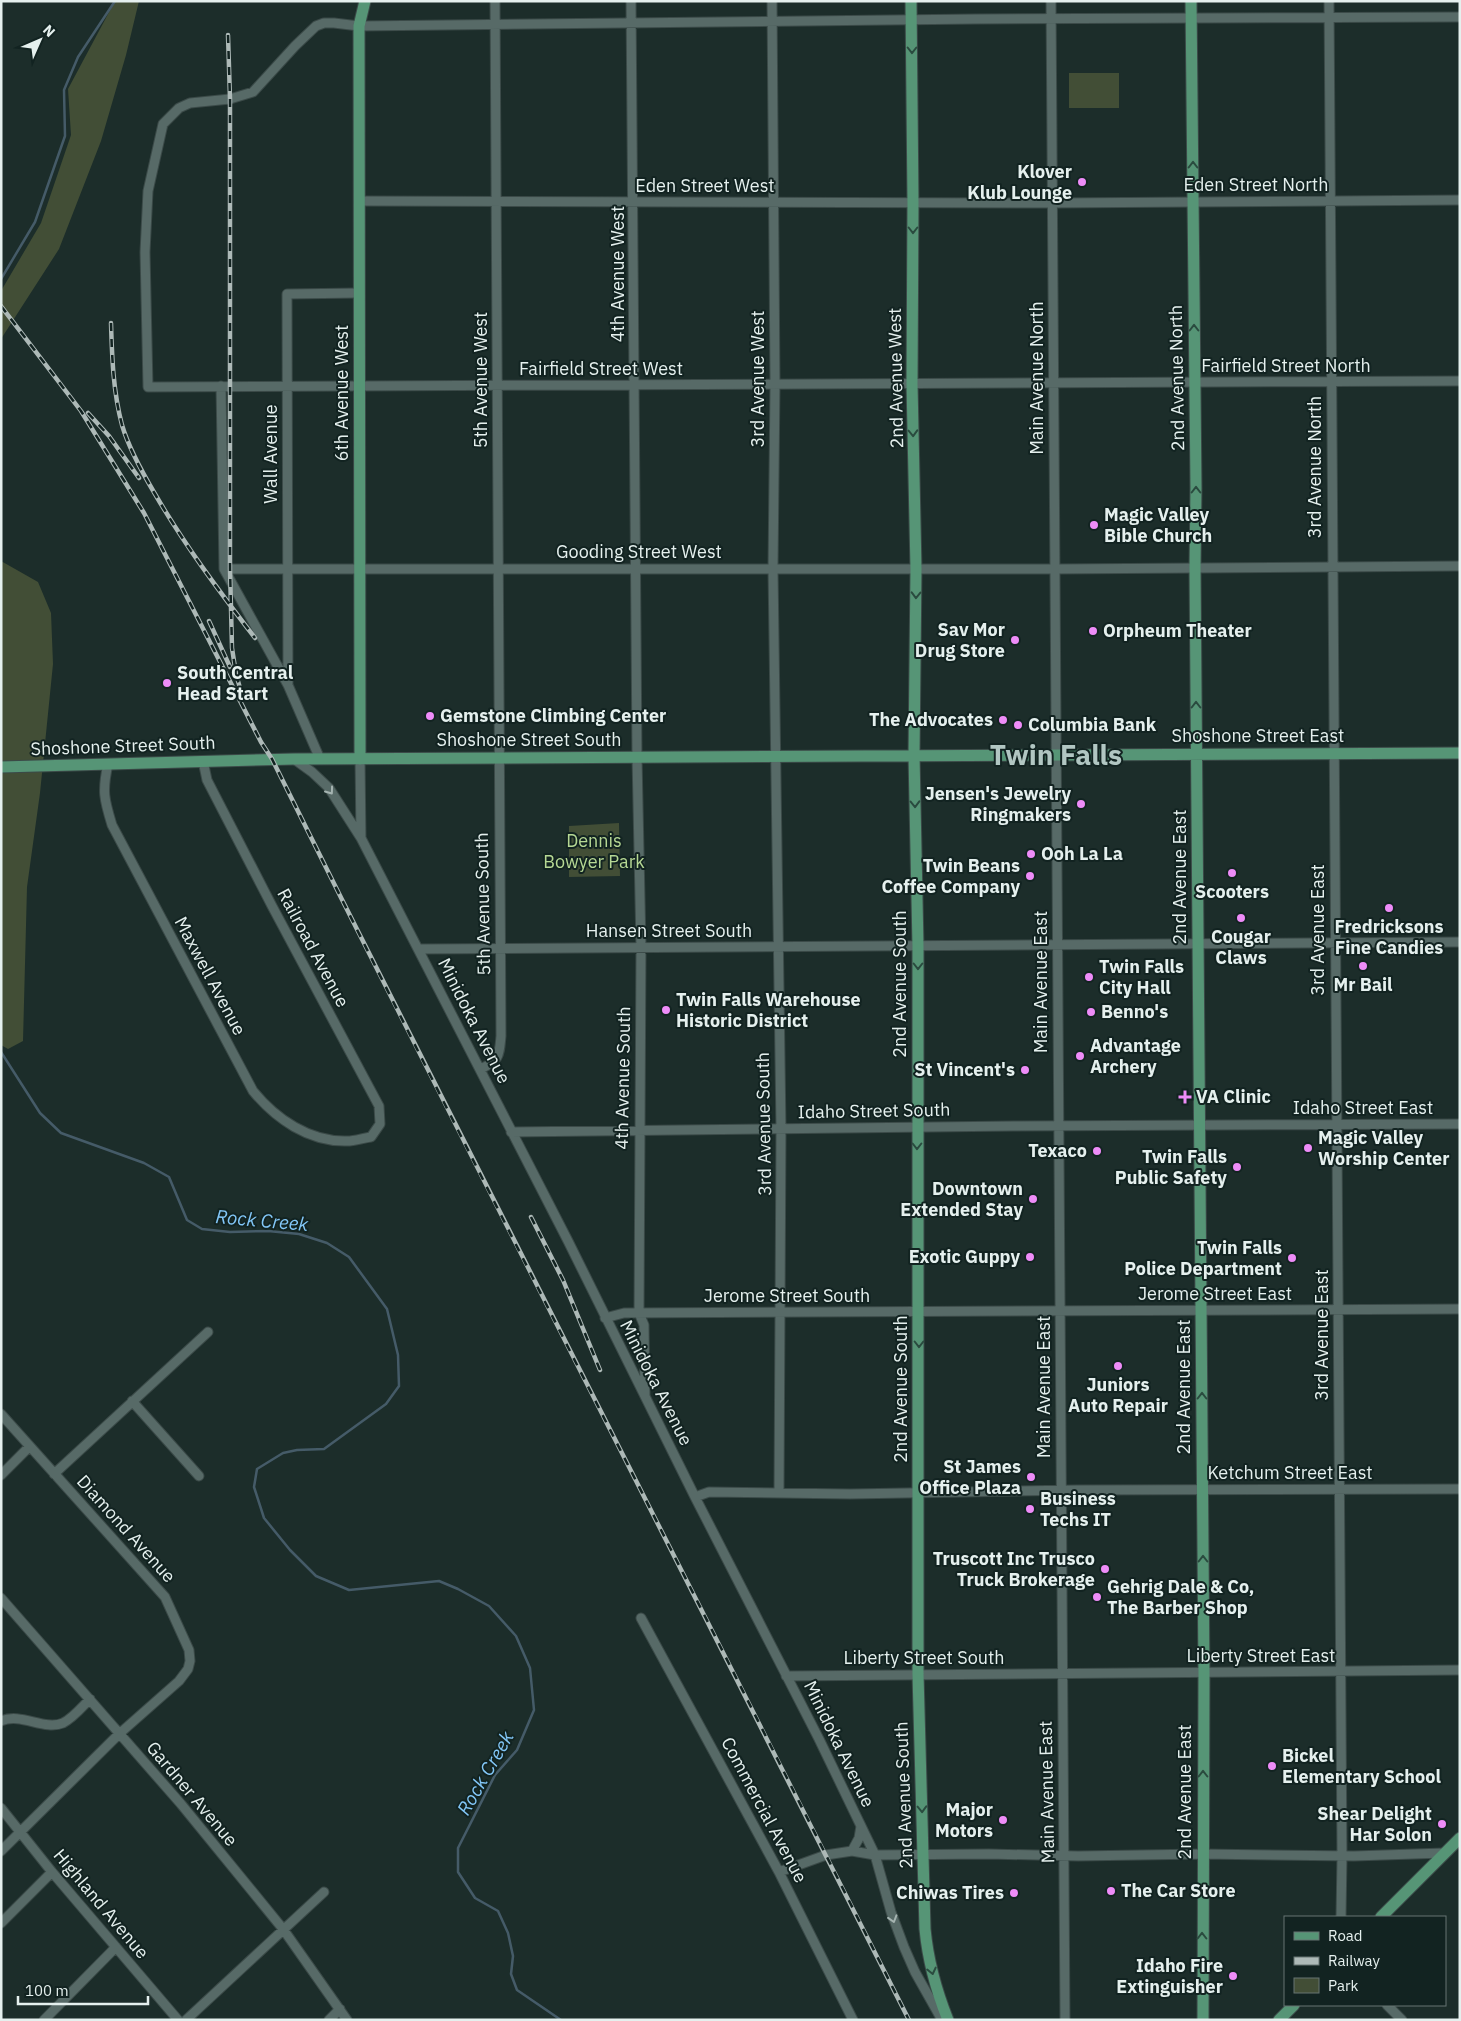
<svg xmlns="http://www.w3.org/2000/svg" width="1461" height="2021" font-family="'IBM Plex Sans',sans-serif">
<rect width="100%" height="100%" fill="#1c2d2a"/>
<!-- green -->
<path fill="#424e36" d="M115,1h24l-13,54 -25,86 -42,108 -58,90v-48l40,-68 30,-88 -3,-46z
M1069,73h50v35h-50z
M1,561l37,21 13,31 2,51 -13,129 -13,94 -4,154 -15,8 -7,-4z
M619,823l1,53 -51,1v-51z"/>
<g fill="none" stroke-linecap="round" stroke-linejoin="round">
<!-- stream -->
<path stroke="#455b68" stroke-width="2.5" d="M1,279l34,-57 30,-86 -1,-46 14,-33 37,-56
M1,1052l39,61 21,20 83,30 25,14 18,43 15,9 28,3 38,-1 31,3 28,9 22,14 38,52 11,46 1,31 -13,18 -62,45 -27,1 -14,3 -26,16 -3,18 10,31 26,32 26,26 33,14 90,-9 19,8 31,17 27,30 14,32 4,42 -17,40 -22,25 -37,73v24l17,26 23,13 10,22 5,23 -2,18 6,16 44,30"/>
<!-- minor casing -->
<g stroke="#3b4a48" stroke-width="11">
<path id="minor" d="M631,1l6,756 4,190 -2,366 5,12 1,70
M772,1l3,383 -2,185 8,560 -2,363
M1051,1l14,2019
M1329,1l13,1855 -1,61
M1460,17l-484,2 -617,7 -25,-3h-10l-8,3 -21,20 -42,46 -23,7 -40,4 -11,5 -16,16 -15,67 -3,61 3,135 1312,-6
M359,201l693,2 408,-3
M221,386l3,183 64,116 32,74
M224,569h831l405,-3
M288,685l-1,-391 72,-1
M294,759l18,13 17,16 32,50
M360,759l1,79 207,403 127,256 124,242 56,116 16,57 13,35 11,25 27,48
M108,764c-6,27 -4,35 4,61l141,266c23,28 56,51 94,50 8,0 16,-3 24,-4l9,-13 -1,-18 -107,-200 -65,-126 -4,-19
M419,949l1041,-7
M481,1069c19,-10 18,-12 20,-33l-6,-1035
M511,1132l503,-6 446,-2
M605,1318l19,-5 836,-4
M132,1401l67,75
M1,1414l164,183 24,53 1,11 -2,8 -9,12 -60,53 -118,117
M54,1474l154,-142
M1,1475l28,-28
M695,1497l14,-5 141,2 227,-4 383,-1
M1,1598l180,206 102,125 64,91
M641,1618l138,254 74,148
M786,1676l674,-6
M1,1721c20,-9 43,10 62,2 10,-5 19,-16 27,-24
M1,1808l51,64 126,148
M852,1851l7,-13 2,-12
M779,1872l47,-17 26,-4 23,4 114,-1 89,2 124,-2 152,2 90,-3
M1,1923l51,-51
M1387,2005l15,15
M44,2020l72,-73
M186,2020l138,-128
M329,2020l11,-11"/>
</g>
<!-- major casing -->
<g stroke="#3b4a48" stroke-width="13">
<path id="major" d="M911,1l2,202 -1,181 4,185 -2,186 4,191v728l7,255c3,32 11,61 23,91
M1191,1l5,487 -1,80 9,1105 -1,347
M360,759l-1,-733 6,-25
M1,767l293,-8 1166,-6
M1381,1917l79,-79
M1279,2020l15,-15"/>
</g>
<!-- minor -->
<use href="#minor" stroke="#576a67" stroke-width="9"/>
<!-- major -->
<use href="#major" stroke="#569576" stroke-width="11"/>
<!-- rail casing -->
<g stroke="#adb9b7" stroke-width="4.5">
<path id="rail" d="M228,35l2,64v470l2,79 4,26 6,21
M1,306l80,105 63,102 117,229 11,17c209,422 426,840 637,1261
M111,323c1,34 2,68 11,102 7,24 20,47 33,69 29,50 64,97 100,144
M88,413l21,23 30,42
M209,621l21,46
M531,1217l32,63 37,90"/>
</g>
<!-- rail -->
<use href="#rail" stroke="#122321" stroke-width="2.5" stroke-dasharray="8" stroke-linecap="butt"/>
</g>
<!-- one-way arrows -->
<defs><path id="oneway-chevron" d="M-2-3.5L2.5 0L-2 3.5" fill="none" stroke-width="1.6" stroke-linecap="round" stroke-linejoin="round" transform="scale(1.25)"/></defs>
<g stroke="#2a4b3f">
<use href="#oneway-chevron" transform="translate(912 50) rotate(90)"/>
<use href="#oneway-chevron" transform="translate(1193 165) rotate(-90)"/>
<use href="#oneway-chevron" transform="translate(913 230) rotate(90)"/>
<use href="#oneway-chevron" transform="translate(1194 328) rotate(-90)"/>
<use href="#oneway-chevron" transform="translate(913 433) rotate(88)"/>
<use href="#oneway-chevron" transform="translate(1196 490) rotate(-90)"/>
<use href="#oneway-chevron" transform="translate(916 595) rotate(91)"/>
<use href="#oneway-chevron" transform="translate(1196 705) rotate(-90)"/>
<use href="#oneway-chevron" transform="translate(915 804) rotate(89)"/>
<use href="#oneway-chevron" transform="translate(918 966) rotate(90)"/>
<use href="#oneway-chevron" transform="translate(917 1146) rotate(90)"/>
<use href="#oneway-chevron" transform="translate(919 1344) rotate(90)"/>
<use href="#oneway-chevron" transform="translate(1202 1396) rotate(-90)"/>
<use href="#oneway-chevron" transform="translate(1203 1559) rotate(-90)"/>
<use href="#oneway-chevron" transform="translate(1203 1774) rotate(-90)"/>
<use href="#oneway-chevron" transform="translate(922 1809) rotate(88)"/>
<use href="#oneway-chevron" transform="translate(1202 1936) rotate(-90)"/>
<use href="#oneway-chevron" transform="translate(932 1971) rotate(77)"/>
</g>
<g stroke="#a5b4b1">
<use href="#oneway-chevron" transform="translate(330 791) rotate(54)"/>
<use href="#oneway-chevron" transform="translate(893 1919) rotate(73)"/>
</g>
<!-- markers -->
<g fill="#ee8cf8" stroke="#122321" stroke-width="2">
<circle cx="1082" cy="182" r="5"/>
<circle cx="1094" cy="525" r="5"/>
<circle cx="1093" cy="631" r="5"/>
<circle cx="1015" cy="640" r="5"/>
<circle cx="167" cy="683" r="5"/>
<circle cx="430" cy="716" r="5"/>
<circle cx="1003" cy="720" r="5"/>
<circle cx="1018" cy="725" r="5"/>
<circle cx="1081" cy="804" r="5"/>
<circle cx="1031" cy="854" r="5"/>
<circle cx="1232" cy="873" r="5"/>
<circle cx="1030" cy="876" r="5"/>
<circle cx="1389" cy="908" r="5"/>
<circle cx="1241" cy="918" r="5"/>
<circle cx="1363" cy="966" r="5"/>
<circle cx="1089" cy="977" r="5"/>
<circle cx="666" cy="1010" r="5"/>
<circle cx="1091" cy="1012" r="5"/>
<circle cx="1080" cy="1056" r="5"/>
<circle cx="1025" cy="1070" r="5"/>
<path d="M1182.5 1089.5h5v5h5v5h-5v5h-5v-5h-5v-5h5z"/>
<circle cx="1308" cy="1148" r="5"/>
<circle cx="1097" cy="1151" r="5"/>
<circle cx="1237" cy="1167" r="5"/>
<circle cx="1033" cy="1199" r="5"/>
<circle cx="1030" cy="1257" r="5"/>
<circle cx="1292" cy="1258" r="5"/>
<circle cx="1118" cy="1366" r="5"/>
<circle cx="1031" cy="1477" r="5"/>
<circle cx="1030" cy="1509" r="5"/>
<circle cx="1105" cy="1569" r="5"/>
<circle cx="1097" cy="1597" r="5"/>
<circle cx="1272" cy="1766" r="5"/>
<circle cx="1003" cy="1820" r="5"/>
<circle cx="1442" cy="1824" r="5"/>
<circle cx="1111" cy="1891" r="5"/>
<circle cx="1014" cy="1893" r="5"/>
<circle cx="1233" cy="1976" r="5"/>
</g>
<g text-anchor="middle" stroke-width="4" stroke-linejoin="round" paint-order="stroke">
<!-- poi labels -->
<g font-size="18" font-weight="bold" fill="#e5f0ee" stroke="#122321" text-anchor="end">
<text x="1072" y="178">Klover<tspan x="1072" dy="21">Klub Lounge</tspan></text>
<text x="1104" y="521" text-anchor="start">Magic Valley<tspan x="1104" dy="21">Bible Church</tspan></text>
<text x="1005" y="636">Sav Mor<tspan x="1005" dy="21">Drug Store</tspan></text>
<text x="1103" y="637" text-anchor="start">Orpheum Theater</text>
<text x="177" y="679" text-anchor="start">South Central<tspan x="177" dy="21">Head Start</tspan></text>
<text x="440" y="722" text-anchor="start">Gemstone Climbing Center</text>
<text x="993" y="726">The Advocates</text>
<text x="1028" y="731" text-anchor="start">Columbia Bank</text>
<text x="1071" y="800">Jensen's Jewelry<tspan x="1071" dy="21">Ringmakers</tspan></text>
<text x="1041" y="860" text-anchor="start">Ooh La La</text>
<text x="1020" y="872">Twin Beans<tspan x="1020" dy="21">Coffee Company</tspan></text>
<text x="1232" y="898" text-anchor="middle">Scooters</text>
<text x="1389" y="933" text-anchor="middle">Fredricksons<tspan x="1389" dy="21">Fine Candies</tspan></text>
<text x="1241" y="943" text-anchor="middle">Cougar<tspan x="1241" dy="21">Claws</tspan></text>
<text x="1099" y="973" text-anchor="start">Twin Falls<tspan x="1099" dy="21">City Hall</tspan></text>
<text x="1363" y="991" text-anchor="middle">Mr Bail</text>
<text x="676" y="1006" text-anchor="start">Twin Falls Warehouse<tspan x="676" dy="21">Historic District</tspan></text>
<text x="1101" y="1018" text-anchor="start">Benno's</text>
<text x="1090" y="1052" text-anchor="start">Advantage<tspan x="1090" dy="21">Archery</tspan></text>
<text x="1015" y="1076">St Vincent's</text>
<text x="1196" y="1103" text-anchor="start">VA Clinic</text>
<text x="1318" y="1144" text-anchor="start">Magic Valley<tspan x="1318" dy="21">Worship Center</tspan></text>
<text x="1087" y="1157">Texaco</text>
<text x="1227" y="1163">Twin Falls<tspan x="1227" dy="21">Public Safety</tspan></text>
<text x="1023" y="1195">Downtown<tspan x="1023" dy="21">Extended Stay</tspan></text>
<text x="1282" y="1254">Twin Falls<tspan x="1282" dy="21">Police Department</tspan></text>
<text x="1020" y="1263">Exotic Guppy</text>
<text x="1118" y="1391" text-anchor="middle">Juniors<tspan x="1118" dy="21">Auto Repair</tspan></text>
<text x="1021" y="1473">St James<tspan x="1021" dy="21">Office Plaza</tspan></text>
<text x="1040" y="1505" text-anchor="start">Business<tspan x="1040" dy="21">Techs IT</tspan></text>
<text x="1095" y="1565">Truscott Inc Trusco<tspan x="1095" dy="21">Truck Brokerage</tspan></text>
<text x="1107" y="1593" text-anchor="start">Gehrig Dale &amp; Co,<tspan x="1107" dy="21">The Barber Shop</tspan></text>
<text x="1282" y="1762" text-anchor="start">Bickel<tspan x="1282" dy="21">Elementary School</tspan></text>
<text x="993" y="1816">Major<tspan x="993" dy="21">Motors</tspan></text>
<text x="1432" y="1820">Shear Delight<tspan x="1432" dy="21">Har Solon</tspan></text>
<text x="1121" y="1897" text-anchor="start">The Car Store</text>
<text x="1004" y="1899">Chiwas Tires</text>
<text x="1223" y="1972">Idaho Fire<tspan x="1223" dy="21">Extinguisher</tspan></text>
</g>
<!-- street labels -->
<g font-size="18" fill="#e5f0ee" stroke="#122321">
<text x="1256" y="191">Eden Street North</text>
<text x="705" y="192">Eden Street West</text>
<text transform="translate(618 274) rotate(-90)" y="6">4th Avenue West</text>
<text x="1286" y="372">Fairfield Street North</text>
<text x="601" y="375">Fairfield Street West</text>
<text transform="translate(896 378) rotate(-91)" y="6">2nd Avenue West</text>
<text transform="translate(1037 378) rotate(-90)" y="6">Main Avenue North</text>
<text transform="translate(1177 378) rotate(-91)" y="6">2nd Avenue North</text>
<text transform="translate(758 379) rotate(-90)" y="6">3rd Avenue West</text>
<text transform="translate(481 380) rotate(-90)" y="6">5th Avenue West</text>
<text transform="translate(342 393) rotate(-90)" y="6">6th Avenue West</text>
<text transform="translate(271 454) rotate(-90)" y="6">Wall Avenue</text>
<text transform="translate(1315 467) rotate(-90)" y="6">3rd Avenue North</text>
<text x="639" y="558">Gooding Street West</text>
<text x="1258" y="742">Shoshone Street East</text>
<text x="529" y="746">Shoshone Street South</text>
<text transform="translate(123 746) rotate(-2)" y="6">Shoshone Street South</text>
<text transform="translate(1180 877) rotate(-90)" y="6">2nd Avenue East</text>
<text transform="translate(483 904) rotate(-91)" y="6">5th Avenue South</text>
<text transform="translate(1318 930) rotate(-90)" y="6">3rd Avenue East</text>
<text x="669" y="937">Hansen Street South</text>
<text transform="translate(313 948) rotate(62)" y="6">Railroad Avenue</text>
<text transform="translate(210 976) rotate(62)" y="6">Maxwell Avenue</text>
<text transform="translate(1041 982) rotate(-90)" y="6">Main Avenue East</text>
<text transform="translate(900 984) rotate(-90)" y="6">2nd Avenue South</text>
<text transform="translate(474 1021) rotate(63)" y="6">Minidoka Avenue</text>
<text transform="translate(623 1078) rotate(-89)" y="6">4th Avenue South</text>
<text x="1363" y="1114">Idaho Street East</text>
<text transform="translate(874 1111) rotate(-1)" y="6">Idaho Street South</text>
<text transform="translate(764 1124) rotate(-91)" y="6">3rd Avenue South</text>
<text x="1215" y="1300">Jerome Street East</text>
<text x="787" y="1302">Jerome Street South</text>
<text transform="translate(1322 1335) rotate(-90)" y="6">3rd Avenue East</text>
<text transform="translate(656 1383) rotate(63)" y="6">Minidoka Avenue</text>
<text transform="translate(1044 1387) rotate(-90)" y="6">Main Avenue East</text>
<text transform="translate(1184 1387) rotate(-90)" y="6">2nd Avenue East</text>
<text transform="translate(901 1389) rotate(-90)" y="6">2nd Avenue South</text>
<text x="1290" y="1479">Ketchum Street East</text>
<text transform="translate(126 1529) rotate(48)" y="6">Diamond Avenue</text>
<text x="1261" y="1662">Liberty Street East</text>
<text x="924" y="1664">Liberty Street South</text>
<text transform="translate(839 1744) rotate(64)" y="6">Minidoka Avenue</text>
<text transform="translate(1047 1792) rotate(-91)" y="6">Main Avenue East</text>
<text transform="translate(1185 1792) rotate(-90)" y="6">2nd Avenue East</text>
<text transform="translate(192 1794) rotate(50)" y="6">Gardner Avenue</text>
<text transform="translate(904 1795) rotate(-92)" y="6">2nd Avenue South</text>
<text transform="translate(764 1810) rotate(62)" y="6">Commercial Avenue</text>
<text transform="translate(101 1904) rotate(50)" y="6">Highland Avenue</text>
</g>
<!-- park labels -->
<g font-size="18" fill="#b6d894" stroke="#122321">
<text x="594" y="847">Dennis<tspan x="594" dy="21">Bowyer Park</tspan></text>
</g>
<!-- water labels -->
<g font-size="19" font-style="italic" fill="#83c7f8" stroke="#122321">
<text transform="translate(262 1220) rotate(5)" y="7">Rock Creek</text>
<text transform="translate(485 1773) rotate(-60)" y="7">Rock Creek</text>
</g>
<!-- town labels -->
<g font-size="28" font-weight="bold" fill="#b1c6c2" stroke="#122321">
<text x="1056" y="765">Twin Falls</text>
</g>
</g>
<!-- border -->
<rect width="1461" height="2021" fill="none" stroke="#e5f0ee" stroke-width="5"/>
<!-- legend -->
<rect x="1284" y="1916" width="162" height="90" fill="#122321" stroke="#667573"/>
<rect x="1294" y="1932" width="25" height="8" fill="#569576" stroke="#667573"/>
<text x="1328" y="1941" font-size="15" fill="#e5f0ee">Road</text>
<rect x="1294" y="1957" width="25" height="8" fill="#adb9b7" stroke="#667573"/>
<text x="1328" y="1966" font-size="15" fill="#e5f0ee">Railway</text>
<rect x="1294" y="1978" width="25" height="15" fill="#424e36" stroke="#667573"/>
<text x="1328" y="1991" font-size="15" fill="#e5f0ee">Park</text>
<!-- north arrow -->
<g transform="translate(40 40) rotate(45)" stroke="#122321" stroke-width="4" paint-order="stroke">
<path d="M0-4L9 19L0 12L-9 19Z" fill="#e5f0ee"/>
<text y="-8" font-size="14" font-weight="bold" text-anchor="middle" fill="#e5f0ee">N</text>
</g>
<!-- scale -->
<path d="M18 1996v8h130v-8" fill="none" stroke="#e5f0ee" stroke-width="2.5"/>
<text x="25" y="1996" font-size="15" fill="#e5f0ee" stroke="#122321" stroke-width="4" paint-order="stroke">100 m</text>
</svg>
